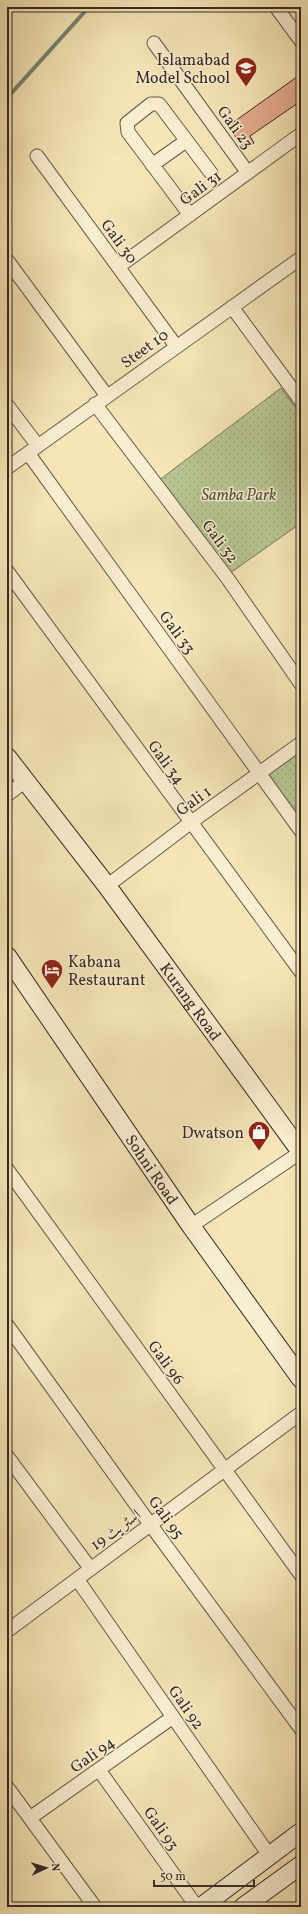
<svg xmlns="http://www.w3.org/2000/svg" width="308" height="1914" font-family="Vollkorn,Amiri,serif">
<defs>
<pattern id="park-dots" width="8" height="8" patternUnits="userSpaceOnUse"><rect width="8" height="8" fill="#b7c794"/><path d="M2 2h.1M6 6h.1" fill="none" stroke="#9eab7f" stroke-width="1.8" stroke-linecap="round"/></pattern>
</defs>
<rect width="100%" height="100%" fill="#f7e7b8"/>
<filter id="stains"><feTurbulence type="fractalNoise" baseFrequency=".005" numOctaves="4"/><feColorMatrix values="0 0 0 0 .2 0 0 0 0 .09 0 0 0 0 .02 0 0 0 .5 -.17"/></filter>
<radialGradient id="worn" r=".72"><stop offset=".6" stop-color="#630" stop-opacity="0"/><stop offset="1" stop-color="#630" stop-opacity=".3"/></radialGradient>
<!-- park -->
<path fill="url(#park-dots)" stroke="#76785c" d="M281,388l20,27v108l-78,55 -69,-94z
M301,739v95l-46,-62z"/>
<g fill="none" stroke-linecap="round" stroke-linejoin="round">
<!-- stream -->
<path stroke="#748475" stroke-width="4" d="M7,98l82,-91"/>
</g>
<!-- building -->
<path fill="#e5ac8f" stroke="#362a25" d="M301,74v27l-51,35 4,7 -10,6 -16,-23z"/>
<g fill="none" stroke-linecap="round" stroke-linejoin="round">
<!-- street casing -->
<g stroke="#66594a" stroke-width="15">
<path id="street" d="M276,7l25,34
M154,43l94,130
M37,156l139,190
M152,165l34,-24
M190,215l-62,-83 -1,-9 24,-19h8l52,69
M7,260l100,136
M118,267l183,-133
M232,307l69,94
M95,404l133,175 73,105
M7,405l31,41
M28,453l273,378
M7,468l294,-210
M7,571l294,401
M7,795l18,-14
M107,886l83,-63 111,-80
M7,1169l294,406
M191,1226l110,-74
M7,1325l143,199 151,205
M7,1456l83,112
M77,1579l192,276
M7,1631l294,-218
M99,1770l98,137
M7,1787l88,120
M30,1818l143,-101"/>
</g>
<!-- secondary casing -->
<g stroke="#362a25" stroke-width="20">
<g id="secondary">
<path id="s1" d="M7,757l100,129 194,266"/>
<path id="s2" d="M7,956l184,270 110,153"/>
<path d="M201,1907l100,-75"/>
<path d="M243,1907l58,-42"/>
</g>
</g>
<!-- street -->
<use href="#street" stroke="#faefd1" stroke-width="13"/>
<!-- secondary -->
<use href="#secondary" stroke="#faefd1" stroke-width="18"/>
</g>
<!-- icons -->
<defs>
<g id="school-pin" transform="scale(1.15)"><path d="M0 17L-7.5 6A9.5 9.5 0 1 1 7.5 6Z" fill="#8f2418" stroke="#faefd1"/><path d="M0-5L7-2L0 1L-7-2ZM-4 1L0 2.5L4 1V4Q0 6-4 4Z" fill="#fff"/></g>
<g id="hotel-pin" transform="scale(1.15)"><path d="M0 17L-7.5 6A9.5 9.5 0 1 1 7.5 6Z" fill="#8f2418" stroke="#faefd1"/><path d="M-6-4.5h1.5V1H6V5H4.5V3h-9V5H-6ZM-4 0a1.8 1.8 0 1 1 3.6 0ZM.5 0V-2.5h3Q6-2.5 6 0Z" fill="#fff"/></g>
<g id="shop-pin" transform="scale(1.15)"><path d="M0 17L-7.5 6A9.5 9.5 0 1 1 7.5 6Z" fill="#8f2418" stroke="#faefd1"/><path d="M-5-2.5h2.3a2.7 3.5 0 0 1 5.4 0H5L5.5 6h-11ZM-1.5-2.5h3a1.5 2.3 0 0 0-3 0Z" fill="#fff"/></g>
</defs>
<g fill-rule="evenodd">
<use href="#school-pin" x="246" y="68"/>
<use href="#hotel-pin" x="52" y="970"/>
<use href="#shop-pin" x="259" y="1132"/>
</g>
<g text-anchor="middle" stroke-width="3" stroke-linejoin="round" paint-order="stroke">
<!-- poi labels -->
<g font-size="16" fill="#362a25" stroke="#faefd1" text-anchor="end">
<text x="230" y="65">Islamabad<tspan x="230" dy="18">Model School</tspan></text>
<text x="68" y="967" text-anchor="start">Kabana<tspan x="68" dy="18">Restaurant</tspan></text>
<text x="244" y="1138">Dwatson</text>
</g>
<!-- street labels -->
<g font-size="16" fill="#362a25" stroke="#faefd1">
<text transform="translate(236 127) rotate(54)" y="6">Gali 23</text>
<text transform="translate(200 187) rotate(-36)" y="6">Gali 31</text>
<text transform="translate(120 241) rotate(54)" y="6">Gali 30</text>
<text transform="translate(144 348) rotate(-36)" y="6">Steet 10</text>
<text transform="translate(221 541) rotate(53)" y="6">Gali 32</text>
<text transform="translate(178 632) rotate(54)" y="6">Gali 33</text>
<text transform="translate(167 762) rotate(54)" y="6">Gali 34</text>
<text transform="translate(193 800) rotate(-36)" y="6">Gali 1</text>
<text dy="6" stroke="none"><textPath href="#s1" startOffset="306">Kurang Road</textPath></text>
<text dy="6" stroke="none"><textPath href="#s2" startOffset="258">Sohni Road</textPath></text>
<text transform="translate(167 1362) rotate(54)" y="6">Gali 96</text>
<text transform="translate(167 1517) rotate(54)" y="6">Gali 95</text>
<text transform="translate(115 1529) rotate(-36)" y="6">اسٹریٹ 19</text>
<text transform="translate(187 1707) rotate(55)" y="6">Gali 92</text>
<text transform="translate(92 1754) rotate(-35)" y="6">Gali 94</text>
<text transform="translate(162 1828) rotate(55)" y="6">Gali 93</text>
</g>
<!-- park labels -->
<g font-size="16" font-style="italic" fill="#565141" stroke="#faefd1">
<text x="239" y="500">Samba Park</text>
</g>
</g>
<!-- margin -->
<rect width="308" height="1914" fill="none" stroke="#f7e7b8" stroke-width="24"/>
<rect x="8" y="8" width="292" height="1898" fill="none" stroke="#362a25" stroke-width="2"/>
<rect x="12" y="12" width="284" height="1890" fill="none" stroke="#362a25"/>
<!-- north arrow -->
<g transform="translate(46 1868) rotate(86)" stroke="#faefd1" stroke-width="3" paint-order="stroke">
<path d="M0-3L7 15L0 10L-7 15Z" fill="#362a25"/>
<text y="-6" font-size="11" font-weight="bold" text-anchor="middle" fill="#362a25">N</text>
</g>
<!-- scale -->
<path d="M154 1880v6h100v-6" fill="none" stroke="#362a25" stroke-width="2"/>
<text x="160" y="1880" font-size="12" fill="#362a25" stroke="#faefd1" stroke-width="3" paint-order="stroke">50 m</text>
<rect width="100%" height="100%" filter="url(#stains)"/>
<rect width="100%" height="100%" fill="url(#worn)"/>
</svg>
